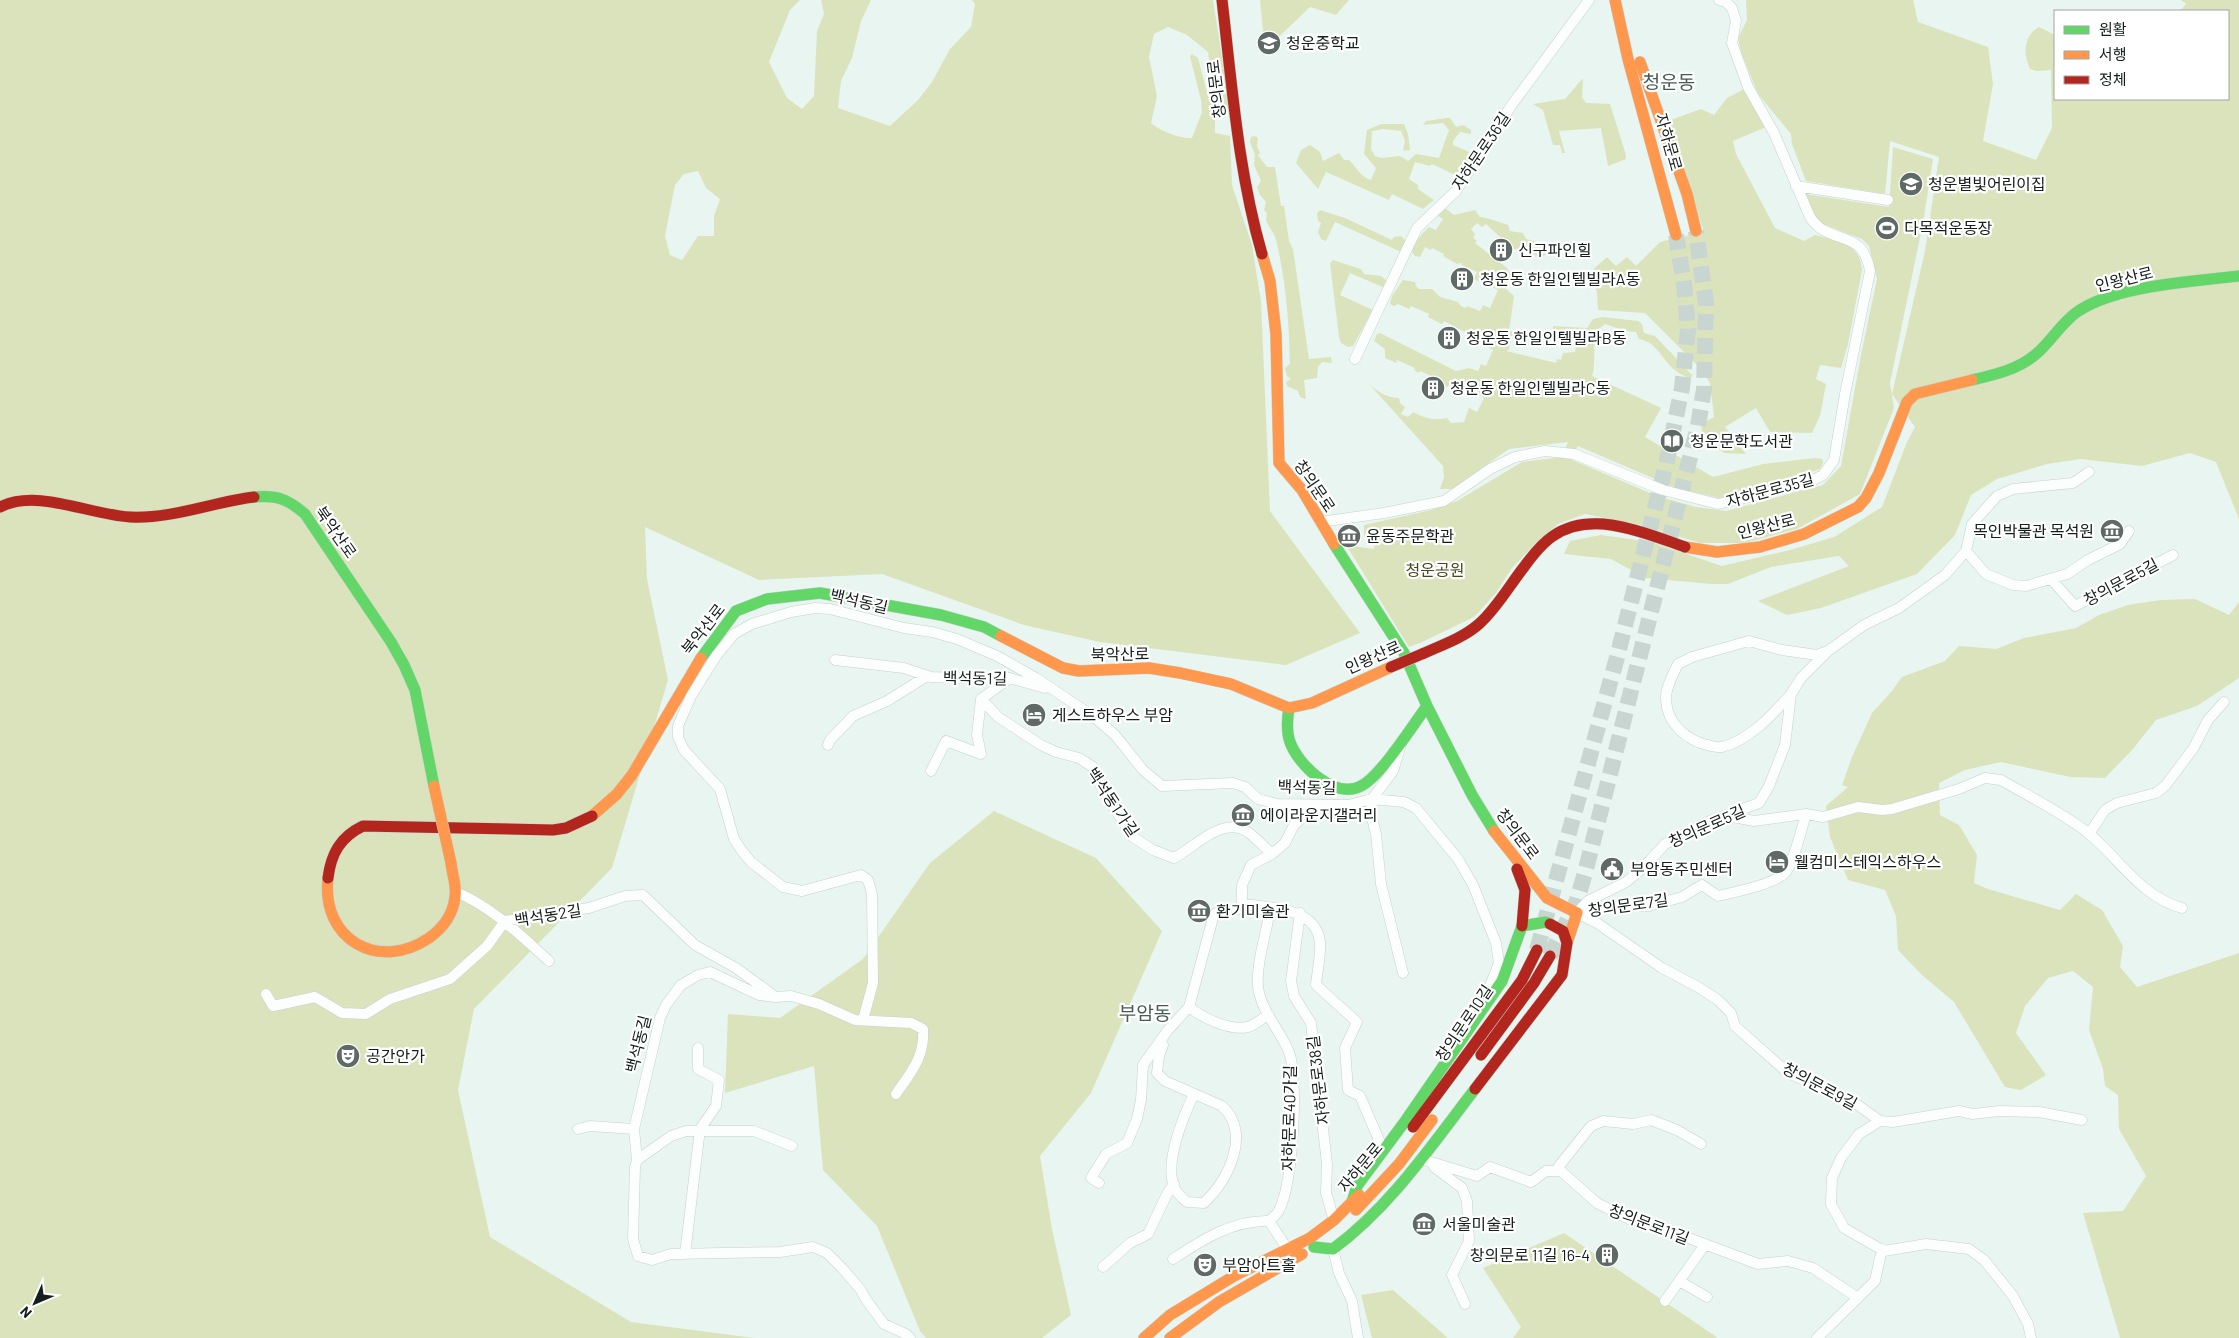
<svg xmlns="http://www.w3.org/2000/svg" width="2239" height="1338" font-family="Barlow,'Noto Sans KR',sans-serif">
<rect width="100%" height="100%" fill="#e9f5f1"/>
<!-- green -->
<path fill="#dbe3bd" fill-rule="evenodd" d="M0,0h800l-10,10 -21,52 18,36 15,11 12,-13 3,-65 7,-17 -3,-14h50l-10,21 -9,37 -11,23 -3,27 52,18 28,-26 14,-18 18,-33 21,-22 4,-23 -3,-4h241l18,114 -9,-5c-4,-19 -11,-37 -14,-57l-21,-17 -19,-8 -14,7 -5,23 8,39 -6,27c9,8 29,16 41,15l10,-26 -1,-12 -11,-44 2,-2 6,4 10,38 7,16v21l15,3 2,49 20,60 9,57 9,209 90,122 -74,32 -186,-23 -76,-17 -142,-51 -123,6 -114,-53 2,52 21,101 -56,188 -138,141 -16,81 32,147 141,85 123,16h-754zM698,171l8,17 14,11 -6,17v20h-16l-16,24 -12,-5 -5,-19 10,-51 9,-11z
M1260,0h89l-13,15 -26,-8 -45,43z
M1746,0h167l5,22 70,25 5,37 -10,57 53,19 16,-32 -1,-58 -14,1 -7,-2c-7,-15 -7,-33 9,-42l16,8v64h173v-88h-48l6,-7 -5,-4h58v519l-23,-57 -26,-9 -48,13 -62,-7 -33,5 -50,15 -26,16 -16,40 -38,39 -96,34 -34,7 -29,-14 91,-35 -10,-10 -68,11 -43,17h-17l-65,-6 -35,-19 -47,-5 6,-13 31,-6 50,7 71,24 68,-16 44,-13 48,-30 25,-65 8,-15 -23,-33 33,-143 14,-94 -49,-16 -5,53 -79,-13 -14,-37 -1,-10 -33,-40 -17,-42 -3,-14 9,-18z
M1583,78l-1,19 4,6 24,1 16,51v4l-18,7 -7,-38 -42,3 6,22h-3l-2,-8h-7l-10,-35 -10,-6 32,-5z
M1744,89l22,38 -33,14 3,13 39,74 29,13 11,-6c22,6 45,7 47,35l-14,74 -7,24 -21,-3 -4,14 10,5 -6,32 -8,17 -42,-1 -14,-24 -31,19 21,27 -22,-1 -21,-15 -2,-14 13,-7 -4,-34 -11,-16 -54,-54 -47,-3 -1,-18 -8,-19 18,-16 9,9 11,-9 9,9 24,-24 44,-10 -36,-111 33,-12 13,6 13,-17z
M1446,118h4l6,9 7,-2 8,5v4l-11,-2 -7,9v4l21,9v4l-4,5 -4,-1v7l-13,5 -21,-10 -2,2 -15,-4 -6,17 9,6v4l16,11 -11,9 -31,-15 -3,6 -63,-28 -8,17 -22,-26 5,-13 9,-5 10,7 3,9 16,-8 5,7h5c7,7 13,18 22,20l5,-12 -12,-14 3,-24 14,-6h23l4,10 2,16 -7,1 2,-10 -4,-10 -18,-2 -11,2 -1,18 4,7 7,2 18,-2 8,5 8,-7 23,4 10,-28 -6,-7 -20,2 3,-4z
M1255,136l3,2 -1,8 3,7 -2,2 9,12h8l6,39h3l5,35 4,8 16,110 22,-2 1,6 -10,-1 -4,5 -1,11 -13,2 2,19 -6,-2 -2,-6 -11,-5 -1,-4 5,-3 -4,-3 -2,-8 5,-4c-1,-42 -4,-83 -14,-124 -2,-8 -8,-13 -10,-20l1,-7 -3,-3 2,-8 -6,-7 -3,-8 4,-6 -7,-16 1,-10 -5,-13 1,-5z
M1893,147l40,12 -10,64 -33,160 4,25 -34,86 -63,35 -52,14h-45l-59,-18 -56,-11 -27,10 -24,21 -22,23 -16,25 -22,24 -54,26 -11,4 -63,-102 28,4 1,-11 -11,-2v-11l67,-15 26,-9 65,-39 40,-5 6,-15 -59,7 -57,40h-12l4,-12 -1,-11 -73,-81c8,7 18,13 29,13l1,5 5,4 -4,7 7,3 5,-5c12,6 20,9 34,6l4,5 13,-1 5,-14 8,4 7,-14 -23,-13 -1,3 -10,-5 -2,4 -7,-3 1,-3 -22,-10 -1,2 -5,-3 1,-2 -18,-8 -1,3 -11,-5v-9l-11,-8 3,-7 3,-1 76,38 13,-3 9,3 3,-7 5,2 7,-16 -6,-3 1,-3 -20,-8 -1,2 -2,-1 2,-4 -23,-12 -2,3 -14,-7 1,-3 -18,-8 -2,3 -11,-5 -4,2 -4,-2 2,-8 11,-16 12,2 1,4 3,3h13l8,8 18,5 3,4 5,2 1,-2 13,5 3,-6 7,3 8,-18 -24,-11 3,-7 -15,-7 -1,-2 -4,1 -14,-8 1,-2 -12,-6 -1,2 -6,-3 -5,10 -5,-1 -4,-5c4,-9 10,-17 18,-24l7,3 7,-11 -5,-3 5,-7h3l8,6 21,-5 5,7c8,1 20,5 28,8l2,6 13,2 3,6 9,2 12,13 -6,3 -29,-9 -26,-24 -4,3 -5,-4 -6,6 4,5 -2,4 4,3 -2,2 32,25 4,7 -1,7h-7l1,5 10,9 -5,35 8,1 -1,5 -5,-1 -2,14 -3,1 50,12 1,-4 4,1 2,-7 12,-1 2,-13 -24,-4v-9l34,2 6,-9 9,-2 36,4 4,3 2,9 11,3 38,40 -3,2c-30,-10 -26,-34 -51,-39l-3,-7 -11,-1 -20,-7c-2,2 -4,3 -6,5 -8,10 -2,34 -7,47l69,32 -16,29 68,40 50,-13 52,-6 7,1 1,4 -3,6 -48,16 -53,13 -43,-10 -98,-42 -8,13 87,37 39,11 30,4 97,-26 18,-19 20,-111 16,-76 -8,-33 -7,-7 -45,-17 -12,-28 84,13z
M1320,210l25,8 47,22 2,-3 7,-1 5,5 -5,11 -66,-30 -9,19 -5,-2 -3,-7 3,-9 -3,-2 -1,-8z
M1333,260l28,9 3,5 17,2 5,4 -1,8 -35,-15 -10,22 33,15 -20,36 -5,1 -7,-4 -2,-6 -9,-74z
M2195,599l34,16 10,-13v76l-42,28 -41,14 -23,29 -28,29 -35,-1 -69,-15 -36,8 -26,13 1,32 19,10 18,30 -3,28 14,6 72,21 16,-16 26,16 21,36 -3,21 17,20 102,-34v385h-119l-37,-125 40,-2 23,-35 -27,-47 -1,-34 -13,-9 -2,-17 -14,-39 4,-43 -20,-16 -25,7 -23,28 -9,27 30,42 -25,15 -16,-3 -51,-85 -32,-27 -24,-25 -2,-34 -11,-26 -37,-10 -18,-43 -4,-31 22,-19 -6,-2 10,-28 20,-44 20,-22 10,-14 43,-16 14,-15 37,3 28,-11 52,-10 23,-13 29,-10 33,-5z
M994,811l102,47 66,73 -71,162 -51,63 12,73 19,86 -29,23h-116l-6,-7 -43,-105 -54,-56 -9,-104 -89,27 3,-79 52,4 83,-59 67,-96z
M1564,1233l154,105h-205l8,-11 -38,-59z
M1393,1290l55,48h-76l-11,-43z"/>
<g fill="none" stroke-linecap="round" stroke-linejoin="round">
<!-- primary-tunnel -->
<path stroke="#c9d5d1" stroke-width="16" stroke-dasharray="16 8" stroke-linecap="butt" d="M1537,950l79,-289 50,-196 16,-77 6,-59 -4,-45 -8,-49
M1550,956l26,-53 9,-30 113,-447 6,-37 2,-86 -10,-72"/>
<!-- street casing -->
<g stroke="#c6d1cd" stroke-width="11">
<path id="street" d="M1796,186l92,14
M1355,359l62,-131 39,-37 55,-85 78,-106
M2089,472l-16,11 -60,6 -16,7 -25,28 -6,27 20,23 27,11 13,1 41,-12 21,-14 32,-16 9,-13
M1320,522l64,-9 60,-12 46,-32 25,-12 30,-6 29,3 89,36 55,14 87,-20 18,-9 11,-15 11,-66 25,-123c-8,-45 -41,-24 -60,-54l-36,-84 -26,-46 -16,-44 4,-22 -4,-13 -6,-6 -7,-2
M2051,579l24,27 98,-51
M835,660l69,8 27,9 50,2 21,-3 43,12
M1791,694c-18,20 -41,46 -69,53 -5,1 -10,-1 -15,-2 -21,-5 -40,-22 -41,-45 -1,-11 7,-26 12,-36l14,-7 57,-16 33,9 35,5 11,-4
M981,699l17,18 43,28 15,7 23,6 14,9 10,24 30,46 20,13 21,8c21,-11 50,-44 75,-25 8,6 15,14 23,21
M828,745l2,-5 23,-24 34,-15 40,-25
M931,771l15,-30 35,13 -4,-19 4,-36 29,-21
M1728,816l26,5 52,-7 17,3 35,-10 24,3 10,-1 67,-20 26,-11 16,2c29,17 60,32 86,52 32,26 54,65 95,76
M2089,834l16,-24 12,-7 39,-10 9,-7 28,-37 15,-29 16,-18
M456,892c36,15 64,43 93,69
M1243,904c27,4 73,3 77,38 1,14 -3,30 -4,43l41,37 -12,26 3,42 12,6 19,44 1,14
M1300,913l-9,68 3,15 17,27 16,141 -1,29 8,27
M1577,913l20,10 65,45 36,19 20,13 13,13 4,13 53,47 67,30 25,18 13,1 66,-11 14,3 26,-3 40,1 43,8
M1577,913l11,-12 38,-19 17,-14 22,-24 45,-23 49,-18 10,-17 16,-41 6,-51 10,-16 27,-27 36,-26 35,-17 46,-33 21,-24
M1578,913l17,-5 28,-3 26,1 33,-9 20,-12 16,11c17,-4 54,-11 67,-23 8,-8 17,-46 21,-59
M1403,973l-22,-89 -5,-50 -5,-19 1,-16 32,3 12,6 42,51 15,26 23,58 3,20 -9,23
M266,994l7,12 42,-9 27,16 24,1 24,-15 60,-20 37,-33 18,-25 84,-13 36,-12 18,-1 52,50 41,23 37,27
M1189,1007c14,11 40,24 59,20 7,-2 14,-9 21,-12
M863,1020l10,-37 -1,-89 -4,-14 -7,-5 -59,16 -19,-4 -32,-25 -9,-11 -8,-12 -14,-50 -36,-39 -6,-13v-11l13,-30 25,-40 18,-22 18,-10 39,-12 24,-4 15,1 74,19 28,4 25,7 40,17 39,22 58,39 21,18 28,35 19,16 71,-3 12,4 13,12 19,5 71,1 24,-6 21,-28 7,-23
M1163,1045l-4,11 -2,17 8,8 57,25c30,28 6,74 -18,97l-17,-1c-4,-3 -8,-7 -11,-11 -14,-24 7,-74 18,-97
M896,1094c15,-22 29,-37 27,-65l-12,-6 -56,-3 -36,-16 -28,-8 -15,1 -17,-2 -49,-23 -12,3 -17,10 -15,20 -6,13 -26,111 3,31 -2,7 -2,72 5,17 14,4 19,-6 109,-2 33,-5 14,6 15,15 18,21 7,12 17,23 22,10 4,4
M1880,1121l-21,13 -18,24 -9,20 -1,26 13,24 40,23 42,-7 43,5 15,11 29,36 15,28 3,14
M578,1129l12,-3 44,3
M1421,1159l56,17 13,-9 41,15 15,-11h15l36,32 38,19 32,8 91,34 30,-3 25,7 45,30
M637,1160l34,-24 15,-5h68l38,15
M1434,1167l28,21 5,13 2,40 -17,34 13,29
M1555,1171l36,-45 12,-5 30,3 18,-4 26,10 24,14
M1099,1183l-8,-5 15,-24 21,-11 10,-24 4,-19 2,-35 25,-35 21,-23 25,-93 28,-6v-23l9,-20 21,-11 13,-11 9,-18 23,-20
M1269,1221c3,-3 8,-6 10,-11 14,-23 20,-133 10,-158 -9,-22 -28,-41 -31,-65 -2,-26 9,-54 12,-79
M1333,1249l6,24 13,28 6,37
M685,1254l15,-125 16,-23 3,-26 -21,-11v-21
M1173,1259c29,-19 59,-39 96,-38l19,29
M1103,1267l27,-24 18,-9 20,-42 6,-8
M1679,1281l28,16
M1665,1301l39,-55
M1817,1338l58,-57 7,-32"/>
</g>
<!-- fast casing -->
<g stroke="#c6d1cd" stroke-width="12">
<path id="fast" d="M1972,380c21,-5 45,-10 63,-25 15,-12 26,-32 42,-43 39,-27 115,-30 162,-36
M254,497c23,-2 34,2 51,17l86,128 13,23 11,25 19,96
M1334,544l70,109 23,53 45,89 22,36
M701,658l35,-47 31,-12 53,-6 121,22 43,12 17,9
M1289,708c-2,12 -3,23 1,34 8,23 45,58 71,44 19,-9 52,-61 66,-80
M1352,1202l5,-16 49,-66 96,-139 20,-55 24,-4 4,2
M1314,1247l19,2c58,-43 98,-103 142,-160"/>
</g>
<!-- slow casing -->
<g stroke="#c6d1cd" stroke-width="12">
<path id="slow" d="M1615,0l13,59 48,176
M1640,62l47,132 9,37
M1262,254l8,27 6,53 3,129 23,27 32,54
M1685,547l32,5 43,-5 44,-13 54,-27 8,-9 13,-25 28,-71 8,-8 57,-14
M1001,636l62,32 16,3 70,-3 31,5 51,11 58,24 23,-5 79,-36
M592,816l25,-22 15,-19 69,-117
M1494,831l53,67 30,15 -10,30
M328,878c-7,62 51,94 101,60 14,-10 24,-23 26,-41 2,-11 -3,-23 -4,-34
M1356,1210l43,-46 33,-44
M1144,1338l26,-23 64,-39 76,-38 24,-18 25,-25
M1170,1338l49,-36 83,-48"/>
</g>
<!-- jam casing -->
<g stroke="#c6d1cd" stroke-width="12">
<path id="jam" d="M1222,0c10,85 16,171 40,254
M0,507c37,-19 90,8 130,10 42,2 83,-15 124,-20
M1422,654c20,-9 41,-16 57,-30 18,-16 30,-38 45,-57 8,-11 17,-23 29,-31 39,-27 92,-3 132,11
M1517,869l8,21 -3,36
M328,878c3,-24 12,-41 35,-52l190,4 13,-2 26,-12
M1481,1055l53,-72 16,-27
M1475,1089l87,-114 5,-32 -4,-12 -13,-7
M1413,1127l109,-147 15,-30"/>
</g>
<!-- street -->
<use href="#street" stroke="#fcfefd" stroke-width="10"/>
<!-- fast -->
<use href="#fast" stroke="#63d668" stroke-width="11"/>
<!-- slow -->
<use href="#slow" stroke="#ff974d" stroke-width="11"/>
<!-- jam -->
<use href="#jam" stroke="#b3261e" stroke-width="11"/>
<!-- slow-bridge casing -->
<g stroke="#c6d1cd" stroke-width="12" stroke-linecap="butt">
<path id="slow-bridge" d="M434,786l17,77"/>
</g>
<!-- jam-bridge casing -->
<g stroke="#c6d1cd" stroke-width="12" stroke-linecap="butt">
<path id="jam-bridge" d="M1391,667l31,-13"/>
</g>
<!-- slow-bridge -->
<use href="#slow-bridge" stroke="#ff974d" stroke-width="11"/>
<!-- jam-bridge -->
<use href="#jam-bridge" stroke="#b3261e" stroke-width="11"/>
</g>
<!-- icons -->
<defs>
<g id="school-disc" transform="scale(1.25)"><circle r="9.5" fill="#5f6966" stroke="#fff"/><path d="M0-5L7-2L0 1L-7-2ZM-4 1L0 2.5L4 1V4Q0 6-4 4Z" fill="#fff"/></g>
<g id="stadium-disc" transform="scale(1.25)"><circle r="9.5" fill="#5f6966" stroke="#fff"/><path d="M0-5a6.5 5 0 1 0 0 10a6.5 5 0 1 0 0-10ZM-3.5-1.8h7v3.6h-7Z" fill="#fff"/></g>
<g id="building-disc" transform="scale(1.25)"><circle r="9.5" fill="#5f6966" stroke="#fff"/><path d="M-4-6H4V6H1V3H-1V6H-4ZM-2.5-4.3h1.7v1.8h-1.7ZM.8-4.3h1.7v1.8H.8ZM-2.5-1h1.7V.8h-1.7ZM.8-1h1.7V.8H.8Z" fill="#fff"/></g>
<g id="library-disc" transform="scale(1.25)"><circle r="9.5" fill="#5f6966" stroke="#fff"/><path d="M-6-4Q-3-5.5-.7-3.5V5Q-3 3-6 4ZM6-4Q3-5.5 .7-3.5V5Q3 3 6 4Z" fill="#fff"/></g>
<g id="museum-disc" transform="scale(1.25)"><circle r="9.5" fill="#5f6966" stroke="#fff"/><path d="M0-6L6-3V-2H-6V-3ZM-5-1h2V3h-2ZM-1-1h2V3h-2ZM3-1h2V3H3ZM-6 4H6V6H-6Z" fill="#fff"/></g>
<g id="hotel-disc" transform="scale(1.25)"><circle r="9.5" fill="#5f6966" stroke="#fff"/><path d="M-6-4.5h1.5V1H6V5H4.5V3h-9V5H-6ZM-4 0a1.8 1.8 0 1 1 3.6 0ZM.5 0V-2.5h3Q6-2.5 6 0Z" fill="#fff"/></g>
<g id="civic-disc" transform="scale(1.25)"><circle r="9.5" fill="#5f6966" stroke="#fff"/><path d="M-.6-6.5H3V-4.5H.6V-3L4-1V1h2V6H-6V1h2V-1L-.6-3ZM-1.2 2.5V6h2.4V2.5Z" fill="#fff"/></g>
<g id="theatre-disc" transform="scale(1.25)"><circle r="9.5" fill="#5f6966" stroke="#fff"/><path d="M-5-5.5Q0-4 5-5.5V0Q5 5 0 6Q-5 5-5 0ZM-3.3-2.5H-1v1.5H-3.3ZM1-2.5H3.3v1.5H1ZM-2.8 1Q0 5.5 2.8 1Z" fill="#fff"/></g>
</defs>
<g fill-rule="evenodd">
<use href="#school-disc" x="1269" y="43"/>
<use href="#school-disc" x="1911" y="184"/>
<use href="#stadium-disc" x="1887" y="228"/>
<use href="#building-disc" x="1501" y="250"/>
<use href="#building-disc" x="1462" y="279"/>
<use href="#building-disc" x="1449" y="338"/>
<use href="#building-disc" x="1433" y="388"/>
<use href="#library-disc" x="1672" y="441"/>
<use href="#museum-disc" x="2112" y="531"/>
<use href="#museum-disc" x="1349" y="536"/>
<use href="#hotel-disc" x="1034" y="715"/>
<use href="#museum-disc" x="1243" y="815"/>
<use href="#hotel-disc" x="1777" y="862"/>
<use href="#civic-disc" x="1612" y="869"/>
<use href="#museum-disc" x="1199" y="911"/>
<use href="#theatre-disc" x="348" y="1056"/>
<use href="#museum-disc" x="1424" y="1224"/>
<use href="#building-disc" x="1607" y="1255"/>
<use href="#theatre-disc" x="1205" y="1265"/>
</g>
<g text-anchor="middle" stroke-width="4.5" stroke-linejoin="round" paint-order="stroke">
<!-- poi labels -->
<g font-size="16" fill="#151e1b" stroke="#fff" text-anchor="start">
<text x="1286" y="49">청운중학교</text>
<text x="1928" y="190">청운별빛어린이집</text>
<text x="1904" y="234">다목적운동장</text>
<text x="1518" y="256">신구파인힐</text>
<text x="1480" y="285">청운동 한일인텔빌라A동</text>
<text x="1466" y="344">청운동 한일인텔빌라B동</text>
<text x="1450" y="394">청운동 한일인텔빌라C동</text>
<text x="1690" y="447">청운문학도서관</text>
<text x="2094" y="537" text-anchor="end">목인박물관 목석원</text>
<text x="1366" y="542">윤동주문학관</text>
<text x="1052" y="721">게스트하우스 부암</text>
<text x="1260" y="821">에이라운지갤러리</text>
<text x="1794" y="868">웰컴미스테익스하우스</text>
<text x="1630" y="875">부암동주민센터</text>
<text x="1216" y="917">환기미술관</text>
<text x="366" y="1062">공간안가</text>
<text x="1442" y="1230">서울미술관</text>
<text x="1590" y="1261" text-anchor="end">창의문로 11길 16-4</text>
<text x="1222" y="1271">부암아트홀</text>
</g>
<!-- street labels -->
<g font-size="16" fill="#151e1b" stroke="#fff">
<text transform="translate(1216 89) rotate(-97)" y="6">창의문로</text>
<text transform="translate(1669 142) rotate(74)" y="6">자하문로</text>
<text transform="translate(1481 151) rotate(-56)" y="6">자하문로36길</text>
<text transform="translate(2124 279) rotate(-14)" y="6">인왕산로</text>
<text transform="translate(1315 486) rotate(56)" y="6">창의문로</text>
<text transform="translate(1770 490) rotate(-15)" y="6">자하문로35길</text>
<text transform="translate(1766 526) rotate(-14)" y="6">인왕산로</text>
<text transform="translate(336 532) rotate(55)" y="6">북악산로</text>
<text transform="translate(2121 582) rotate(-28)" y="6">창의문로5길</text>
<text transform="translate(859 601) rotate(13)" y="6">백석동길</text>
<text transform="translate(703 629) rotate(-52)" y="6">북악산로</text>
<text transform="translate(1120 654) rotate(-1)" y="6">북악산로</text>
<text transform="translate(1373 657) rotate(-24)" y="6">인왕산로</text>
<text transform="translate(975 678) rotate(1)" y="6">백석동1길</text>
<text transform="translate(1307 787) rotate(2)" y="6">백석동길</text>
<text transform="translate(1113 802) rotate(56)" y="6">백석동1가길</text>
<text transform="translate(1707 826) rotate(-24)" y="6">창의문로5길</text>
<text transform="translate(1518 834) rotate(53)" y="6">창의문로</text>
<text transform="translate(1628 905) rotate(-8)" y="6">창의문로7길</text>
<text transform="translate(548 915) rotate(-9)" y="6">백석동2길</text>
<text transform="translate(1464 1023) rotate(-56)" y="6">창의문로10길</text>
<text transform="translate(638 1044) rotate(-76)" y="6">백석동길</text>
<text transform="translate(1318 1080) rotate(-97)" y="6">자하문로38길</text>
<text transform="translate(1820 1086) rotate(28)" y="6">창의문로9길</text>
<text transform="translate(1289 1118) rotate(-89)" y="6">자하문로40가길</text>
<text transform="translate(1360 1167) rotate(-50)" y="6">자하문로</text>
<text transform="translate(1649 1224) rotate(21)" y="6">창의문로11길</text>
</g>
<!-- park labels -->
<g font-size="16" fill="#46481f" stroke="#fff">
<text x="1435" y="576">청운공원</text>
</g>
<!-- quarter labels -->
<g font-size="19" fill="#475b55" stroke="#fff">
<text x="1669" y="89">청운동</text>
<text x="1145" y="1020">부암동</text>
</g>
</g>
<!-- legend -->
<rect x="2054" y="10" width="175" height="90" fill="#ffffff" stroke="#a1a5a4"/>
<rect x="2064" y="26" width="25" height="8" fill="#63d668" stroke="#a1a5a4"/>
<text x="2099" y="35" font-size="15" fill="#151e1b">원활</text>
<rect x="2064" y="51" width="25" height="8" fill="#ff974d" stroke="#a1a5a4"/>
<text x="2099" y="60" font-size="15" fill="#151e1b">서행</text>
<rect x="2064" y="76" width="25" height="8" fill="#b3261e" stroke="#a1a5a4"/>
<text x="2099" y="85" font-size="15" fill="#151e1b">정체</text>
<!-- north arrow -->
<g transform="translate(35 1303) rotate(225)" stroke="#ffffff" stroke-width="4" paint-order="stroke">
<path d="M0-4L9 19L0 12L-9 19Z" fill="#151e1b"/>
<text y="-8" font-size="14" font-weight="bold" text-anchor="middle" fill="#151e1b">N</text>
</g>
</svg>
